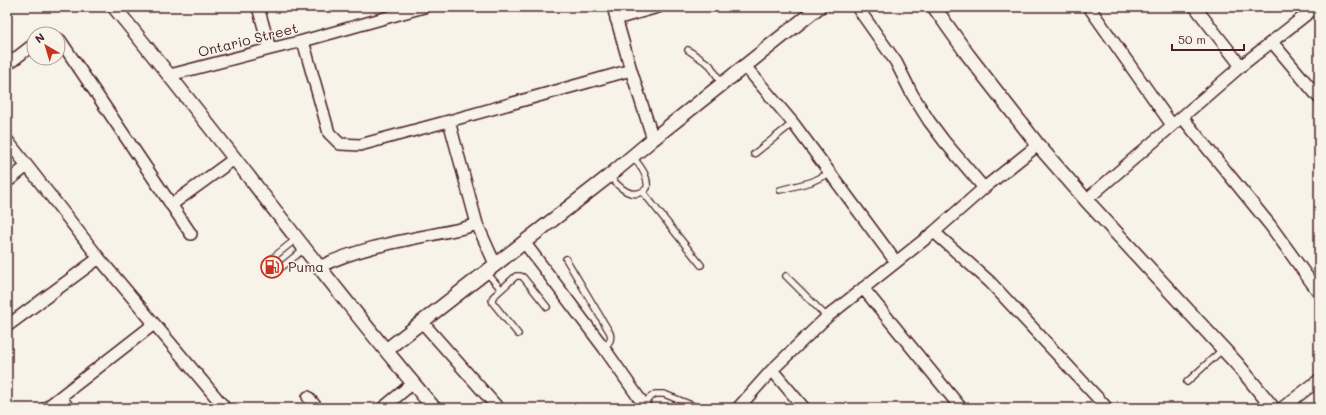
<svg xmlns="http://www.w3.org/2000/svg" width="1326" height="415" font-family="Mali,sans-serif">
<rect width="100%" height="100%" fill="#f7f3e8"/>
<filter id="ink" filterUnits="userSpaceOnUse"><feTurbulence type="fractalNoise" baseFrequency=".025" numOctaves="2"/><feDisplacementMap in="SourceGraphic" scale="8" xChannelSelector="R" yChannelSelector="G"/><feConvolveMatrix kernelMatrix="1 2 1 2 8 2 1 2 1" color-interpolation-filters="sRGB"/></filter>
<g filter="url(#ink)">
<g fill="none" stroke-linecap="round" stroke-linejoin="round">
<!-- service casing -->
<g stroke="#4a1f2b" stroke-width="8">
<path id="service" d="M688,50l22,15 12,19
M754,154l39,-31
M609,176c10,11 24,26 38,12 2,-12 -7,-22 -14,-31
M780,190l31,-8 19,-9
M643,192l58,73
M296,239l-26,21 -2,5 6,7 3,-1 27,-22
M566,259l44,74c2,7 -1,10 -6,15
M486,272l15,17
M786,276l41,41
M518,334l-25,-31 -1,-3 1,-3 23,-21h4l3,1 24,30
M1187,382l36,-33
M643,403l12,-9h9l35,14"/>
</g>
<!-- minor casing -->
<g stroke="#4a1f2b" stroke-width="14">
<path id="minor" d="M258,7l12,42
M613,7l18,63 22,69
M857,7l39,55 16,32 17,27 15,20 40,47
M1089,7l83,118
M1195,7l46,59
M616,19l42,-12
M58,39l2,1 131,194
M303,41l26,92 11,11 20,1 89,-24 182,-51
M1272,42l47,56
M7,65l27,-21
M745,66l48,57 103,139
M170,75l100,-26 33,-8 121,-34
M1182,117l88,108 49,68
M7,140l92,118 126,150
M7,182l20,-16
M1086,200l155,-134 75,-59
M171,205l63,-46
M477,224l18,40
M934,232l56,50 117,126
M524,242l80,106 42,60
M319,267c45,-22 96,-28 145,-39l13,-4 -28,-103
M863,288l98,120
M422,322l76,86
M7,326l92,-68
M772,370l32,38
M61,397l7,11
M308,397l9,11
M46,408l108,-84
M383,408l30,-25
M738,408l34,-38 55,-53 107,-85 50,-44 54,-43
M1282,408l37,-28"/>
</g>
<!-- tertiary casing -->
<g stroke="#4a1f2b" stroke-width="16">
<path id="tertiary" d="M114,7c109,132 209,271 320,401
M934,7l34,48 70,90 48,55 152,165 35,43
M386,350l223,-174 44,-37 166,-132"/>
</g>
<!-- service -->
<use href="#service" stroke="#f7f3e8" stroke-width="5.5"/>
<!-- minor -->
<use href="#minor" stroke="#f7f3e8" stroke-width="11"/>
<!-- tertiary -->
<use href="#tertiary" stroke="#f7f3e8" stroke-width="13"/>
</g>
</g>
<!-- icons -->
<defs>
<g id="fuel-ring" transform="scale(1.15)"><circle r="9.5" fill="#f7f3e8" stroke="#c8321e" stroke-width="1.5"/><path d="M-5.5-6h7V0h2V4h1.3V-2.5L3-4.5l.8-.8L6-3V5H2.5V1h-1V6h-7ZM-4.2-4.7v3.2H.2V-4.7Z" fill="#c8321e"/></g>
</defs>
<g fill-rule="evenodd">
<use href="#fuel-ring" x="272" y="267"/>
</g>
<g text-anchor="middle" stroke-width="3" stroke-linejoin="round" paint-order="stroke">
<!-- street labels -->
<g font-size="14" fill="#4a1f2b" stroke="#f7f3e8">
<text transform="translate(248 40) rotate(-14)" y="5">Ontario Street</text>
</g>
<!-- poi labels -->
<g font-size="14" fill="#4a1f2b" stroke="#f7f3e8" text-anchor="start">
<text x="288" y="272">Puma</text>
</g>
</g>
<!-- margin -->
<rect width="1326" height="415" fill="none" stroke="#f7f3e8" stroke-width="24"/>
<rect x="12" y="12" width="1302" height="391" fill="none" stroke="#4a1f2b" stroke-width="1.5" filter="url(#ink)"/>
<!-- north arrow -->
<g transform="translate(46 46) rotate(322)"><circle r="19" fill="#f7f3e8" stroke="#b29e9c"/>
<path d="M0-3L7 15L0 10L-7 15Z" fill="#c8321e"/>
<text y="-6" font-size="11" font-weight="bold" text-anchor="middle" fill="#4a1f2b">N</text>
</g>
<!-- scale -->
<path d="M1172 44v6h72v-6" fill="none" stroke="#4a1f2b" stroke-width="2"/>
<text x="1178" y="44" font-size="12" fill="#4a1f2b" stroke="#f7f3e8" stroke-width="3" paint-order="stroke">50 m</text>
</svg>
